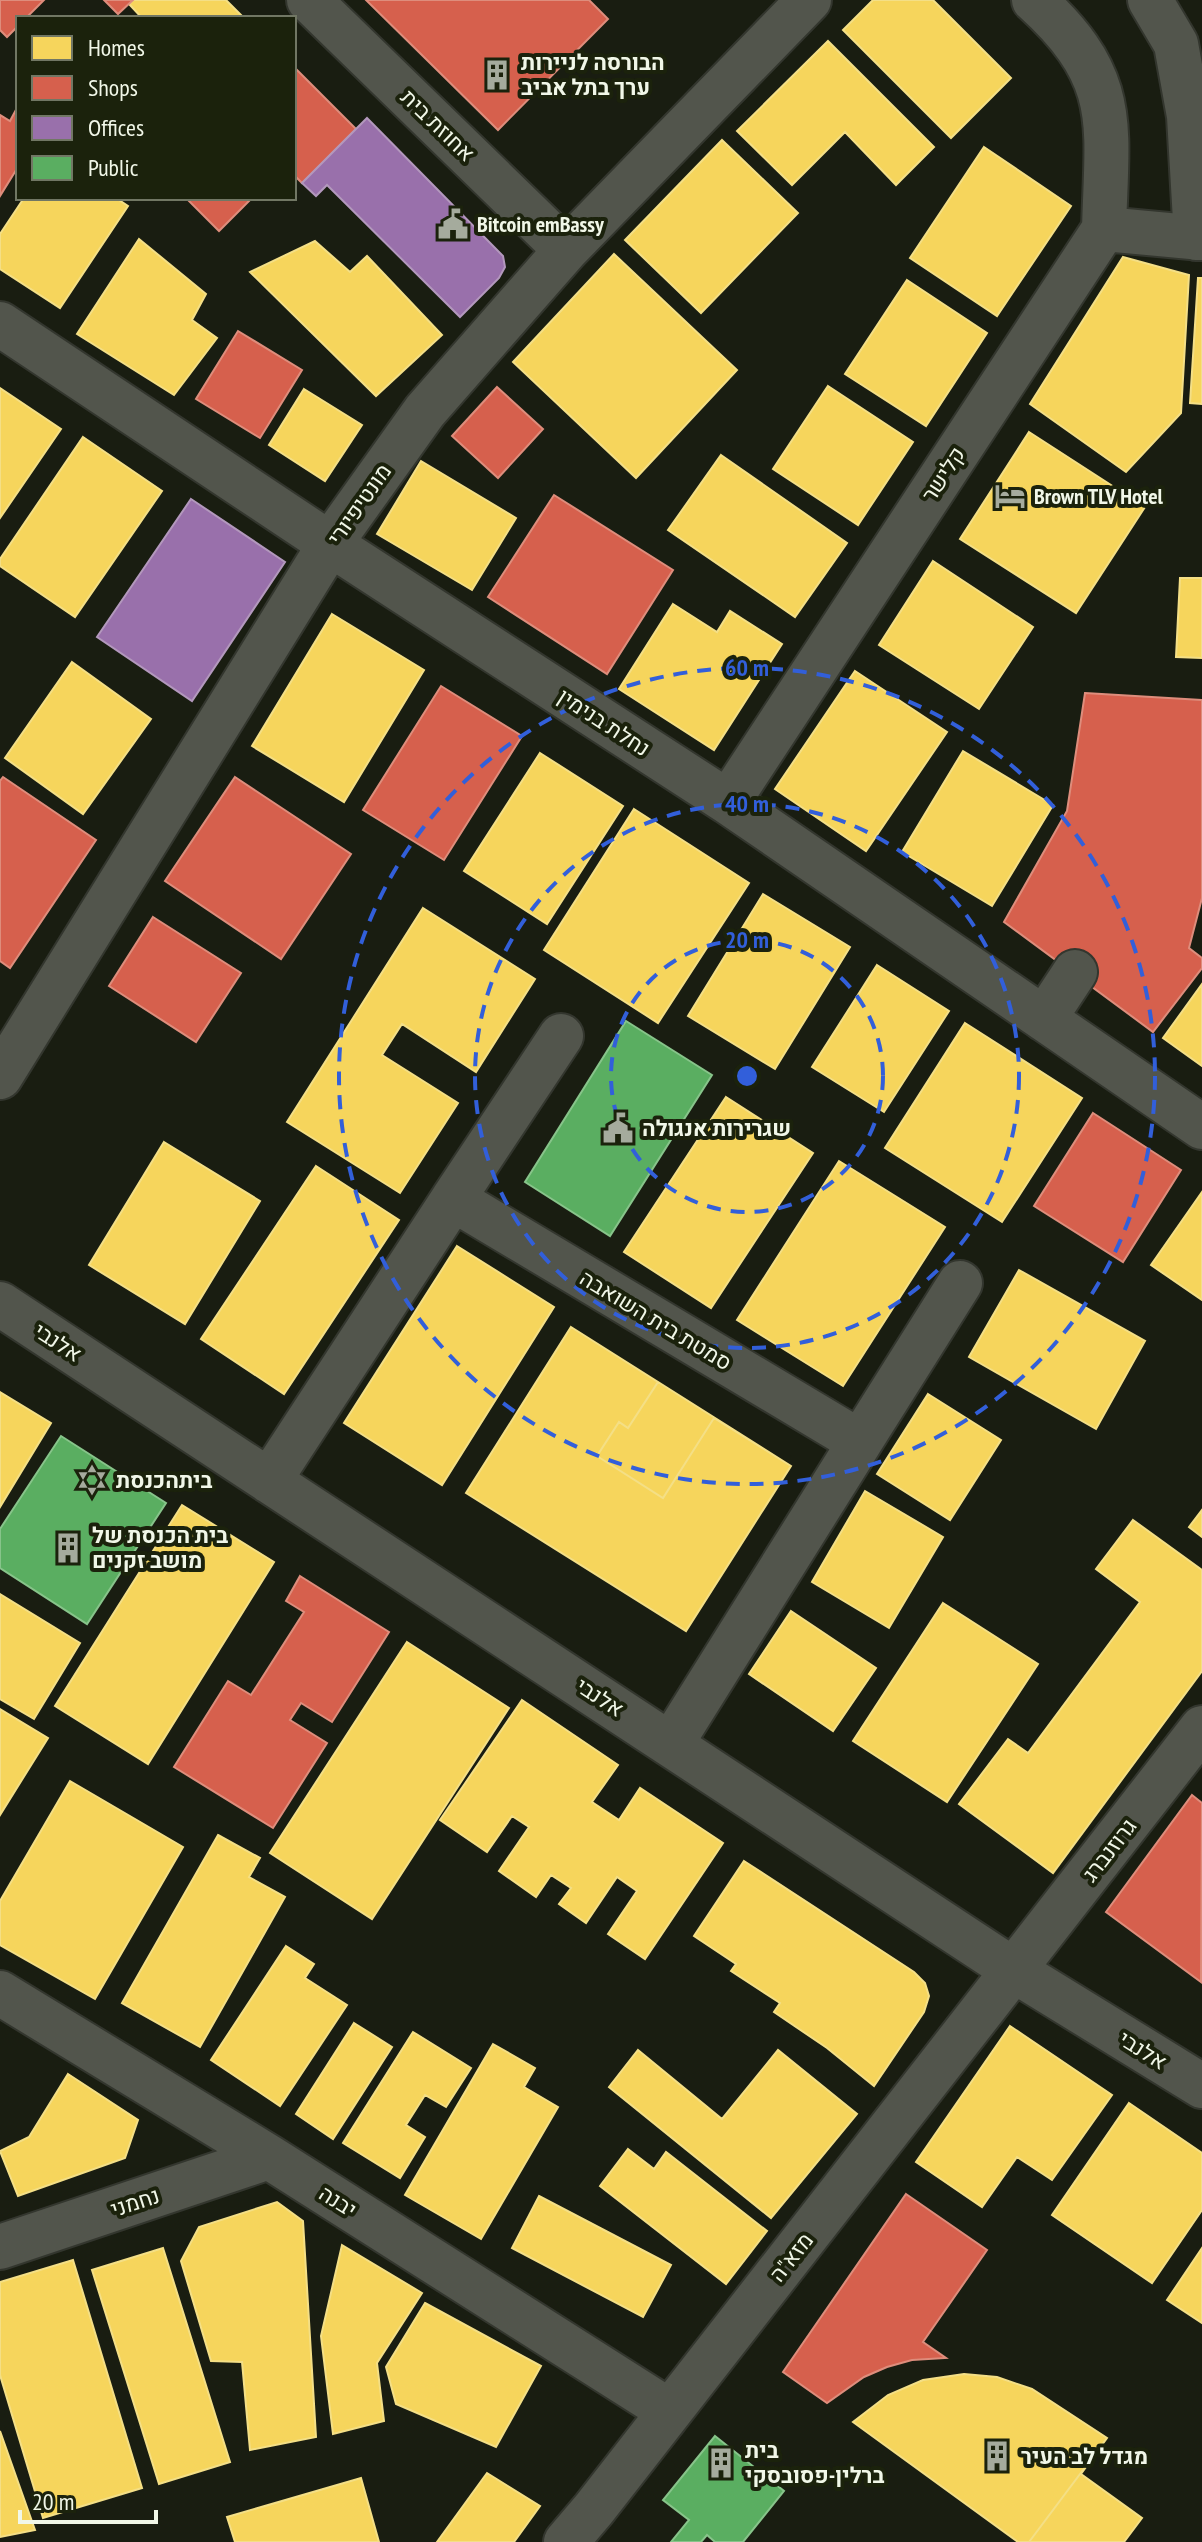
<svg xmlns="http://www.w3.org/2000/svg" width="1202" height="2542" font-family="'PT Sans Narrow',Heebo,sans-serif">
<rect width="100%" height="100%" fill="#191d11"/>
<!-- homes -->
<path fill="#f6d55c" stroke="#f4df86" stroke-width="2" d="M133,0h93l18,18h-102l-13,-14z
M873,0h60l78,78 -60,60 -108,-108z
M828,41l106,106 -38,38 -51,-53 -53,53 -55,-54z
M722,140l76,73 -97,100 -76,-73z
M984,147l87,59 -74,110 -87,-58z
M24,198h92l12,8 -68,102 -60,-39v-35z
M139,239l67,55 -14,26 25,18 -43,57 -97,-61z
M315,241l35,31 17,-16 75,79 -66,61 -126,-124z
M614,254l123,116 -101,108 -123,-116z
M1123,257l66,18 -8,138 -55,59 -96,-68z
M1198,278h4v126l-12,-1z
M907,280l80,53 -61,93 -81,-52z
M828,386l85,56 -55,83 -85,-56z
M0,388l61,41 -61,89z
M304,389l58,36 -37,56 -56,-36z
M1029,432l116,75 -69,106 -116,-74z
M83,437l79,54 -87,126 -75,-51v-7z
M721,455l126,88 -52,74 -127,-87z
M421,461l95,57 -44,72 -95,-56z
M933,561l100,66 -54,82 -100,-64z
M1180,578h22v80l-26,-1z
M673,604l44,28 13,-21 52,33 -68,106 -95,-61z
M332,614l92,56 -80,132 -92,-56z
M72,662l79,57 -68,95 -78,-56z
M855,671l92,61 -81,119 -91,-62z
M963,751l90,54 -61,101 -90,-54z
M540,753l83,53 -76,118 -83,-53z
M634,809l115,74 -91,140 -114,-73z
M763,894l87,53 -75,122 -87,-53z
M423,908l112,71 -59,93 -74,-48 -20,31 76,48 -58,90 -113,-71z
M877,965l72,46 -65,101 -72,-45z
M1202,984v82l-39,-28z
M965,1023l117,75 -80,124 -117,-74z
M726,1097l87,56 -102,155 -87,-56z
M164,1142l96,59 -75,123 -96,-59z
M839,1161l106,66 -102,159 -106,-66z
M316,1166l83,54 -115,174 -83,-55z
M1202,1192v108l-51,-35z
M457,1246l97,61 -112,178 -98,-62z
M1019,1270l126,71 -49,88 -127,-72z
M571,1327l87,55 -30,46 -9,-6 -22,34 66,42 51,-80 77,48 -105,165 -220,-138z
M571,1327l220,139 -105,165 -220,-138z
M0,1392l51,31 -51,84z
M928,1394l73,46 -51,80 -73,-46z
M865,1491l78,46 -54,91 -77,-46z
M182,1505l92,57 -126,202 -93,-58z
M1202,1510v27l-13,-10z
M1133,1520l69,50v101l-149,202 -94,-69 49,-65 20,14 112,-151 -44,-33z
M0,1594l80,49 -46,76 -34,-20z
M943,1603l95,61 -91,138 -94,-61z
M791,1611l85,57 -43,63 -84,-57z
M407,1642l102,66 -137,211 -102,-66z
M522,1700l96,65 -26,37 27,18 21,-32 83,55 -78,116 -37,-25 29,-43 -20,-14 -31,46 -27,-19 12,-16 -20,-13 -15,22 -37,-26 30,-44 -17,-11 -25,36 -47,-32z
M0,1709l48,29 -48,77z
M70,1781l113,66 -88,152 -95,-54v-44z
M218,1835l42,23 -11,19 36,20 -85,150 -78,-44z
M744,1861l170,111 11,11 4,13 -5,16 -50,74 -47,-38 -53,-36 6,-9 -49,-32 5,-7 -42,-28z
M286,1946l28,18 -9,14 42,27 -67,101 -69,-46z
M354,2023l38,24 -59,92 -37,-25z
M1010,2026l102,69 -60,85 -35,-23 -35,50 -66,-45z
M413,2032l58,36 -25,39 -21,-12 -19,30 19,12 -25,41 -57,-35z
M493,2044l42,24 -11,19 34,20 -77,132 -76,-44z
M638,2050l84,69 56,-69 79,64 -86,104 -162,-131z
M68,2074l70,46 -13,38 -107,38 -18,-45 29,-14z
M1129,2103l73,50v57l-50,73 -100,-68z
M628,2149l26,20 12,-17 101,79 -41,53 -126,-98z
M539,2196l132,69 -28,52 -131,-69z
M277,2202l26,19 13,216 -66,13 -8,-88 -31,-1 -30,-100 18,-34z
M342,2245l80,48 -45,70 7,58 -51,13 -12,-98z
M163,2248l67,214 -71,22 -67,-214z
M1202,2248v75l-35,-23z
M73,2260l69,228 -99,30 -43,-143v-93z
M425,2303l116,63 -45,81 -100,-43 -10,-37z
M964,2374l33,3 35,12 75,49 -26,36 61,44 -18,24h-106l-165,-120 35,-27 35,-15z
M964,2374l33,3 35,12 75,49 -78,104h-11l-165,-120 35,-27 35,-15z
M0,2431l35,99 -35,7z
M487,2473l53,33 -26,36h-77z
M361,2478l18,64h-144l-8,-25z"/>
<!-- shops -->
<path fill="#d6604d" stroke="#de8d7c" stroke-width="2" d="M0,0h44l-18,18h-8v8l-11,11 -7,-7z
M104,0h29l-15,14z
M366,0h223l19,19 -110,111z
M294,67l62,62 -54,54 -8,-8z
M18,106v61l-18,29v-81l10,6z
M186,198h66l-33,33z
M238,331l64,39 -42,68 -64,-39z
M497,387l46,42 -45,49 -46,-42z
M554,495l119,75 -66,104 -119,-77z
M441,686l81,50 -78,124 -81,-50z
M1085,693l117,7v198l-13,50 13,10v10l-49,64 -149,-110 63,-111z
M3,777l93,63 -86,128 -10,-7v-180z
M235,777l116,77 -70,105 -116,-78z
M153,917l88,56 -45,69 -87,-56z
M1093,1113l88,57 -58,92 -89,-56z
M300,1576l89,56 -57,90 -31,-19 -11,17 37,23 -54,85 -99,-61 54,-86 23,14 53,-83 -18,-11z
M1192,1795l10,8 -1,179 -95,-70z
M906,2194l81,56 -64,92 23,16 -34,2 -25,7 -23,10 -37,26 -44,-31z"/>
<!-- offices -->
<path fill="#9970ab" stroke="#b398bd" stroke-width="2" d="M367,118l136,138 2,11 -6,11 -39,39 -133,-132 -11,11 -14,-13z
M191,499l94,63 -93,139 -95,-64z"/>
<!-- public -->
<path fill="#5aae61" stroke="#87c48a" stroke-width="2" d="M626,1021l86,54 -102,161 -85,-54z
M61,1436l105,67 -79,121 -87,-56v-39z
M715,2436l69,55 -41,51h-28l-8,-7 -6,7h-30l18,-22 -26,-20z"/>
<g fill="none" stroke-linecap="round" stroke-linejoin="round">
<!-- minor casing -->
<g stroke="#33362e" stroke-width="48">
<path id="minor" d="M309,0l257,250
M1034,0c86,78 73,122 70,229
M1150,0l26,44 13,72 7,122
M1104,229l98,9
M0,324l330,220 398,258 474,325
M728,802l376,-573
M1044,1019l31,-47
M0,1077l330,-533 95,-133 141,-161 243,-250
M453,1199l108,-163
M0,1304l1015,667 187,115
M860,1442l100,-159
M269,1481l184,-282 407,243 -189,302
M0,1993l269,164 383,243 11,9 2,9
M0,2247l269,-90
M566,2542l28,-33 608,-781"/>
</g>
<!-- minor -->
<use href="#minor" stroke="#52554c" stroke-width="44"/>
</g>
<!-- distance rings -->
<g fill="none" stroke="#325fda" stroke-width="4" stroke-dasharray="14 10">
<circle cx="747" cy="1076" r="136"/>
<circle cx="747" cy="1076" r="272"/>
<circle cx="747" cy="1076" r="408"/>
</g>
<!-- icons -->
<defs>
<g id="building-bare" transform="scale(2.4)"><path d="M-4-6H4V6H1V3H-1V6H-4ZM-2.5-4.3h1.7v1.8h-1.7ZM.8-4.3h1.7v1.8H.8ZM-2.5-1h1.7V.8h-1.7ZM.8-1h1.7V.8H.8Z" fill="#a5ab9d" stroke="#1b220c" stroke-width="2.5" paint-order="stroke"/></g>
<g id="civic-bare" transform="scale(2.4)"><path d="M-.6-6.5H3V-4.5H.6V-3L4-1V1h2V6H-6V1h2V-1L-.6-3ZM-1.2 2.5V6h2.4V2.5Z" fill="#a5ab9d" stroke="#1b220c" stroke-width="2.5" paint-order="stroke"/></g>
<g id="hotel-bare" transform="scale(2.4)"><path d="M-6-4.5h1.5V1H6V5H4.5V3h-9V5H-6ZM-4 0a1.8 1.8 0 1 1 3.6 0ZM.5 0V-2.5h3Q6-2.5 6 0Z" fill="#a5ab9d" stroke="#1b220c" stroke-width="2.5" paint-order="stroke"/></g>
<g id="synagogue-bare" transform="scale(2.4)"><path d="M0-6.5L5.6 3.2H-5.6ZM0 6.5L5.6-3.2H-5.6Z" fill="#a5ab9d" stroke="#1b220c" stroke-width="2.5" paint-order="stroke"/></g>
</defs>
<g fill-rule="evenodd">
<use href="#building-bare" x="497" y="75"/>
<use href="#civic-bare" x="453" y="224"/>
<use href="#hotel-bare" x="1010" y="496"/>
<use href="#civic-bare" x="618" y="1128"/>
<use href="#synagogue-bare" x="92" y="1480"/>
<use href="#building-bare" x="68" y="1548"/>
<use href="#building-bare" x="997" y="2456"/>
<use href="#building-bare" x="721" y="2463"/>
</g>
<g text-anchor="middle" stroke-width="8" stroke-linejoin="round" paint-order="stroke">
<!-- poi labels -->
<g font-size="22" font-weight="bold" fill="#f1f7e8" stroke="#1b220c" text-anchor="start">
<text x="521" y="70">הבורסה לניירות<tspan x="521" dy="25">ערך בתל אביב</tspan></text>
<text x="477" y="232">Bitcoin emBassy</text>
<text x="1034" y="504">Brown TLV Hotel</text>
<text x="642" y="1136">שגרירות אנגולה</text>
<text x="116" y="1488">ביתהכנסת</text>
<text x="92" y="1543">בית הכנסת של<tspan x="92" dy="25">מושב זקנים</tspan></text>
<text x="745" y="2458">בית<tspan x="745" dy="25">ברלין-פסובסקי</tspan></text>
<text x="1021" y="2464">מגדל לב העיר</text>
</g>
<!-- street labels -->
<g font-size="22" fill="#f1f7e8" stroke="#1b220c">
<text transform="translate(438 125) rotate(44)" y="8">אחוזת בית</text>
<text transform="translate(943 474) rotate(-57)" y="8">קלישר</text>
<text transform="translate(359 504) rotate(-55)" y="8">מונטיפיורי</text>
<text transform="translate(604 722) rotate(33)" y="8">נחלת בנימין</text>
<text transform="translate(656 1320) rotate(31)" y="8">סמטת בית השואבה</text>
<text transform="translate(58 1342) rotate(33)" y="8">אלנבי</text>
<text transform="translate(600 1697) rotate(33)" y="8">אלנבי</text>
<text transform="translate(1109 1850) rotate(-52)" y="8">גרוזנברג</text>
<text transform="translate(1143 2050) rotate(32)" y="8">אלנבי</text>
<text transform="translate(338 2201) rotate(32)" y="8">יבנה</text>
<text transform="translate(135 2202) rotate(-18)" y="8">נחמני</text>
<text transform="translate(791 2257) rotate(-52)" y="8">מזא"ה</text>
</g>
</g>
<circle cx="747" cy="1076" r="12" fill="#325fda" stroke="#1b220c" stroke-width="4"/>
<g font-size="24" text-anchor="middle" font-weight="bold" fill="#325fda" stroke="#1b220c" stroke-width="8" stroke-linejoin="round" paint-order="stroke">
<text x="747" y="676">60 m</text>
<text x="747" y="812">40 m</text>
<text x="747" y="948">20 m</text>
</g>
<!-- legend -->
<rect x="16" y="16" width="280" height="184" fill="#1b220c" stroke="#717764" stroke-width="2"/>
<rect x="32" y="36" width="40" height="24" fill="#f6d55c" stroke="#717764" stroke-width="2"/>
<text x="88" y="56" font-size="24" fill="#f1f7e8">Homes</text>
<rect x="32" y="76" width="40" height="24" fill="#d6604d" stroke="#717764" stroke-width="2"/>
<text x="88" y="96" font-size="24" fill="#f1f7e8">Shops</text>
<rect x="32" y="116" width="40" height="24" fill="#9970ab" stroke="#717764" stroke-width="2"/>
<text x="88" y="136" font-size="24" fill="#f1f7e8">Offices</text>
<rect x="32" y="156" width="40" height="24" fill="#5aae61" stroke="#717764" stroke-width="2"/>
<text x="88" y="176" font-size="24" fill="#f1f7e8">Public</text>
<!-- scale -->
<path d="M20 2510v12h136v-12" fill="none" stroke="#f1f7e8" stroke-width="4"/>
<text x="32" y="2510" font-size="24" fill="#f1f7e8" stroke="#1b220c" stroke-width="6" paint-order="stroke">20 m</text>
</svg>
